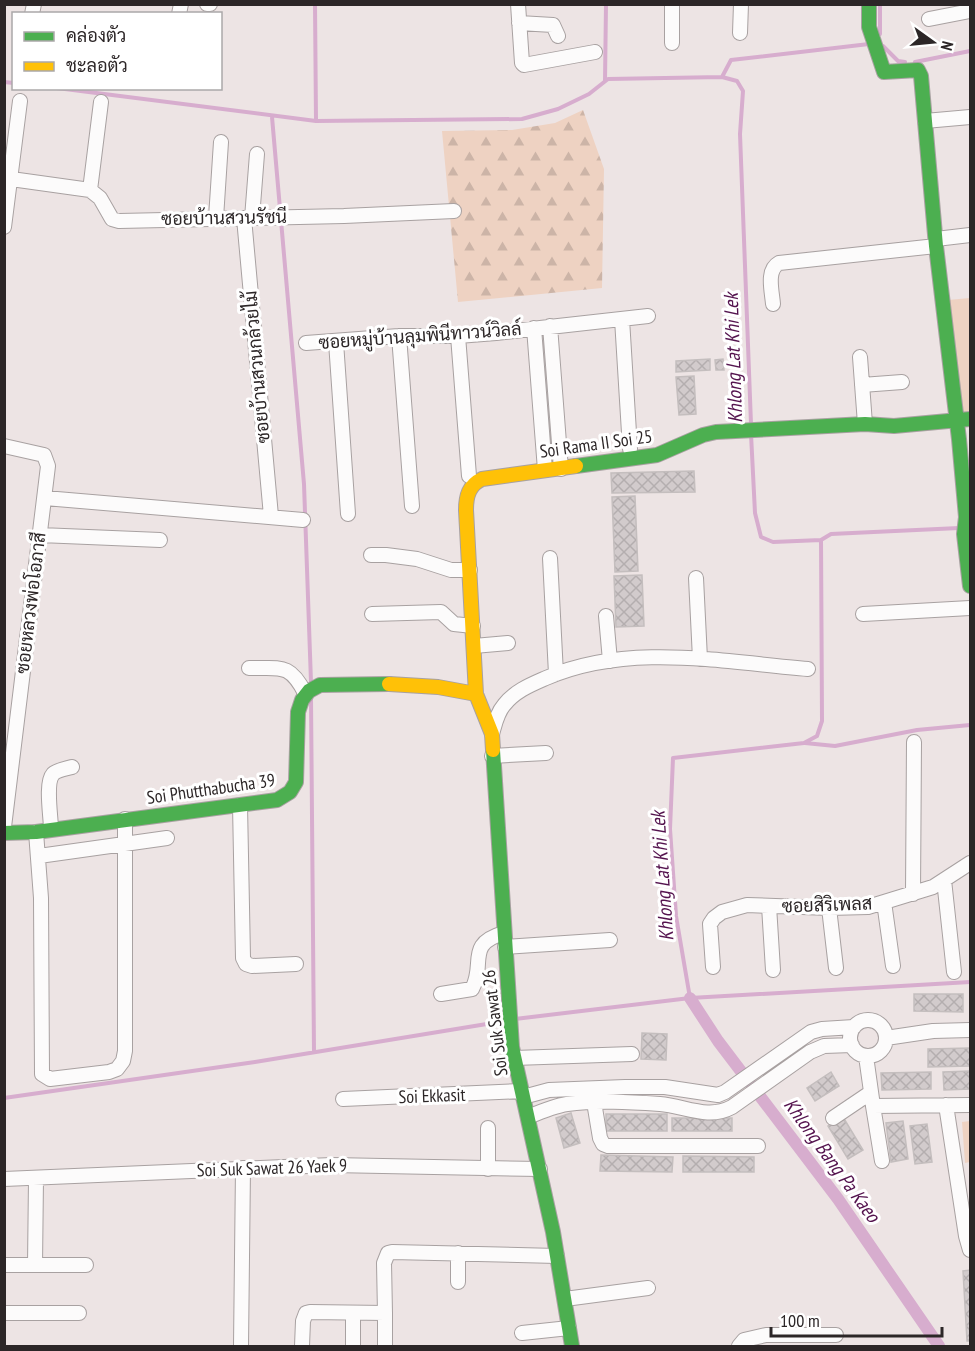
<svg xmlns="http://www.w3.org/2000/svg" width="975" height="1351" font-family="'PT Sans Narrow',Sarabun,sans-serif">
<defs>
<pattern id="forest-firs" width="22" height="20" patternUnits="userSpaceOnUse" patternTransform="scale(1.5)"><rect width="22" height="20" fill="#eed2c2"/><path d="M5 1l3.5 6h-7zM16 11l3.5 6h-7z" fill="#ccb4a7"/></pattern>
<pattern id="building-cross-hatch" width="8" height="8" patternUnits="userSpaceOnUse" patternTransform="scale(1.5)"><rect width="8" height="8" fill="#d2cbcc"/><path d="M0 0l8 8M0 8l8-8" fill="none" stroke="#b4aeaf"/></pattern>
</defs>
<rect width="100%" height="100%" fill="#ede4e4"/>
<!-- green -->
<path fill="#eed2c2" d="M970,298v114l-9,1 -13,-113z
M970,1121v41l-5,1 -3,-41z"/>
<!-- forest -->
<path fill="url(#forest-firs)" d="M583,110l21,59 -2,119 -144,14 -16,-171 70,-1 43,-7z"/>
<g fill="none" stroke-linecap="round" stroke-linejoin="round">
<!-- stream -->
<path stroke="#d7adce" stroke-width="4" d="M315,4l1,117 206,-2 36,-10 31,-15 19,-15 114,-2 15,4 6,10 -3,43 11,290
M880,34v-30
M883,46l15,15 7,1
M915,62l55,-11
M722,77l9,-17 138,-16
M605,81l1,-77
M4,82l10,1
M57,88l259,33
M272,117l32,367 7,198
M821,540l10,-6 128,-6
M311,699l3,353
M805,743l30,3 82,-16 53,-5
M690,998l-14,-82 -6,-87 3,-71 131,-15 13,-7 5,-15 -1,-181 -48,2 -12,-5 -6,-24 -4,-79
M515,1019l175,-21 280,-16
M4,1098l251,-36 250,-41"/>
<!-- canal -->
<path stroke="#d7adce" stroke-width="12" d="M690,998l28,43 120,158 101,147"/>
</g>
<!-- building -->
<path fill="url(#building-cross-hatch)" stroke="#c4bebe" stroke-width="1.5" d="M710,359v11l-34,2v-11z
M723,359l1,11h-8l-1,-10z
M694,376l2,38 -17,1 -3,-38z
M694,471l1,21 -83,1 -1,-20z
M635,496l3,75 -23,1 -3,-75z
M642,575l2,51 -28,1 -2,-51z
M914,994h49v18l-49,-1z
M642,1033l25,1 -1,26 -25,-1z
M970,1048v18l-42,1v-18z
M970,1071v18l-26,1 -1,-18z
M831,1072l8,14 -24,15 -8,-13z
M931,1072v17l-49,1 -1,-17z
M571,1113l9,30 -16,5 -8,-30z
M606,1114h61v17h-61z
M843,1117l20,33 -15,9 -20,-33z
M672,1118h60v13h-60z
M903,1121l5,38 -17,3 -5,-39z
M927,1124l5,38 -17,2 -5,-38z
M601,1155l72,2 -1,15 -72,-1z
M683,1156l71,1v15h-71z
M970,1270v71h-3l-4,-70z"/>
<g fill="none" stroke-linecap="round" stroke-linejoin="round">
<!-- street casing -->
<g stroke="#a8a1a1" stroke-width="16">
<path id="street" d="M207,4h3
M518,4l4,59 2,2 71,-13
M672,4v39
M32,14l2,-10
M179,14l2,-10
M929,19l41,-8
M519,23l34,2 5,11
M740,33l1,-29
M925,121l45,-4
M4,178l86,12 10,8 12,21 7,2 225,-5 110,-5
M90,190l11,-88
M216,218l5,-76
M244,218l27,298
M252,218l5,-64
M4,227l16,-126
M936,239l34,-4
M773,304c-1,-13 -7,-34 6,-41l157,-17
M622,319l8,130
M550,326l11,143
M534,328l11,142
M399,336l13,170
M458,336l11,140
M336,342l12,172
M306,343l93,-7h59l38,-3 152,-17
M860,357l5,67
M862,385l40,-3
M4,446l40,9 4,11 -44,361
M45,498l258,22
M40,535l120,5
M371,555h15l31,4 34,11h19
M550,558l6,116
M696,578l4,81
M372,614l69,-2 13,12 19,2
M863,614l107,-6
M606,616l4,45
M474,646l34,-3
M249,668c31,1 40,-6 56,25
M492,734c3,-10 5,-21 12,-29 11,-14 26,-20 42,-27 83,-36 176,-16 262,-9
M492,756l54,-3
M240,805l3,153 3,6 6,2 44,-2
M51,829c0,-12 -6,-46 2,-55 4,-4 12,-5 19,-7
M36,832l5,66 1,176 8,5 59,-7 8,-3 6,-8 2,-10v-232
M39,856l128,-18
M944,880l10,92
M913,894l1,-152
M884,902l9,64
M769,906l4,64
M829,908l7,60
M505,947l105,-7
M713,967l-3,-43 4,-6 8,-6 25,-7 82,3 39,-1 65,-20 37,-24
M441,994l31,-5c14,-25 -7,-45 32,-56
M850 1038a18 18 0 1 1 36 0a18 18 0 1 1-36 0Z
M886,1038l47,-7 37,-1
M866,1056l7,50 97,-1
M514,1058l118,-4
M593,1096l7,42 3,6 5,2h150
M523,1097l26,-7 76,-3h40l53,8 7,-3 86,-60 11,-3 32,-2
M343,1099l179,-8
M946,1105l20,131 4,14
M873,1106l9,55
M528,1117c12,-5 26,-11 39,-13 30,-4 63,-2 93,0 25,2 48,16 72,3l78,-55 14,-6 28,-1
M833,1118l37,-25
M488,1169v-41
M4,1179l328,-14 208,4
M4,1265h82
M35,1265l1,-86
M458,1282v-29
M565,1299l83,-11
M4,1313h75
M385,1313v33
M522,1333l47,-5
M241,1346l2,-178
M302,1346l1,-25 3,-8 4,-1 75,1 -1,-50 4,-10 4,-1 165,4
M353,1346v-33
M739,1346l5,-6 22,-5h70"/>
</g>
<!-- fast casing -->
<g stroke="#a8a1a1" stroke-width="16">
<path id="fast" d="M869,4v23l15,45 34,-2 3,6 15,170 23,193 7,78 -2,17 6,52
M576,466l81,-11 46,-20 13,-3 149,-8 29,2 76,-7
M493,750l19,297 41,185 19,114
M4,833l32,-1 241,-32 13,-8 6,-10 2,-70 4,-12 7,-9 11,-6 69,-1"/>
</g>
<!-- slow casing -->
<g stroke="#a8a1a1" stroke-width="16">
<path id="slow" d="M389,684l49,3 38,7
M493,750l-1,-16 -16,-40 -10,-184c0,-14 3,-25 16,-31l94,-13"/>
</g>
<!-- street -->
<use href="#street" stroke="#fcfbfb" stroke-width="14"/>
<!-- fast -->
<use href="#fast" stroke="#4caf50" stroke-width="14"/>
<!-- slow -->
<use href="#slow" stroke="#ffc107" stroke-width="14"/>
</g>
<g text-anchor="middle" stroke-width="6" stroke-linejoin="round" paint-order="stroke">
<!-- street labels -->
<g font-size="18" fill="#2c2627" stroke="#fff">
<text transform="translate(224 218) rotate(-1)" y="6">ซอยบ้านสวนรัชนี</text>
<text transform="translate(420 336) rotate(-4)" y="6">ซอยหมู่บ้านลุมพินีทาวน์วิลล์</text>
<text transform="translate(257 367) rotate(-95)" y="6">ซอยบ้านสวนกล้วยไม้</text>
<text transform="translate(596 444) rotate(-8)" y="6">Soi Rama II Soi 25</text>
<text transform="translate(31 603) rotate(-83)" y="6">ซอยหลวงพ่อโอภาสี</text>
<text transform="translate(211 789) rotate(-8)" y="6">Soi Phutthabucha 39</text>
<text transform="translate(827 905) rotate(-2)" y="6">ซอยสิริเพลส</text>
<text transform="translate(495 1023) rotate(-97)" y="6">Soi Suk Sawat 26</text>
<text transform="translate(432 1096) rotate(-2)" y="6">Soi Ekkasit</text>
<text transform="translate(272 1168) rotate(-2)" y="6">Soi Suk Sawat 26 Yaek 9</text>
</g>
<!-- water labels -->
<g font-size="20" font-style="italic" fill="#54134e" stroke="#fff">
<text transform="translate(733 358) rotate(-92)" y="7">Khlong Lat Khi Lek</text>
<text transform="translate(662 876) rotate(-94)" y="7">Khlong Lat Khi Lek</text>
<text transform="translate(832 1160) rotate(54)" y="7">Khlong Bang Pa Kaeo</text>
</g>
</g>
<!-- border -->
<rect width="975" height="1351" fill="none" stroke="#2c2627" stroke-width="12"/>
<!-- legend -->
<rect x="12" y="12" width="210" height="78" fill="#ffffff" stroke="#aba8a9" stroke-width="1.5"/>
<rect x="24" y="32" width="30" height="9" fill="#4caf50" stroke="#aba8a9" stroke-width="1.5"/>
<text x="66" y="42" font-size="18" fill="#2c2627">คล่องตัว</text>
<rect x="24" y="62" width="30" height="9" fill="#ffc107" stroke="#aba8a9" stroke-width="1.5"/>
<text x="66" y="72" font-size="18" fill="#2c2627">ชะลอตัว</text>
<!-- north arrow -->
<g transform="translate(933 42) rotate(105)" stroke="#ffffff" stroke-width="4.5" paint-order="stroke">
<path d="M0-4.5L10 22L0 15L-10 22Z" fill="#2c2627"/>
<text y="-9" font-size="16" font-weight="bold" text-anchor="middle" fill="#2c2627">N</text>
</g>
<!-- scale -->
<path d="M771 1327v9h171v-9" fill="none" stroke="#2c2627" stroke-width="3"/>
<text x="780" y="1327" font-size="18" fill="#2c2627" stroke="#ffffff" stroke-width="4.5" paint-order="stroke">100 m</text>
</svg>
